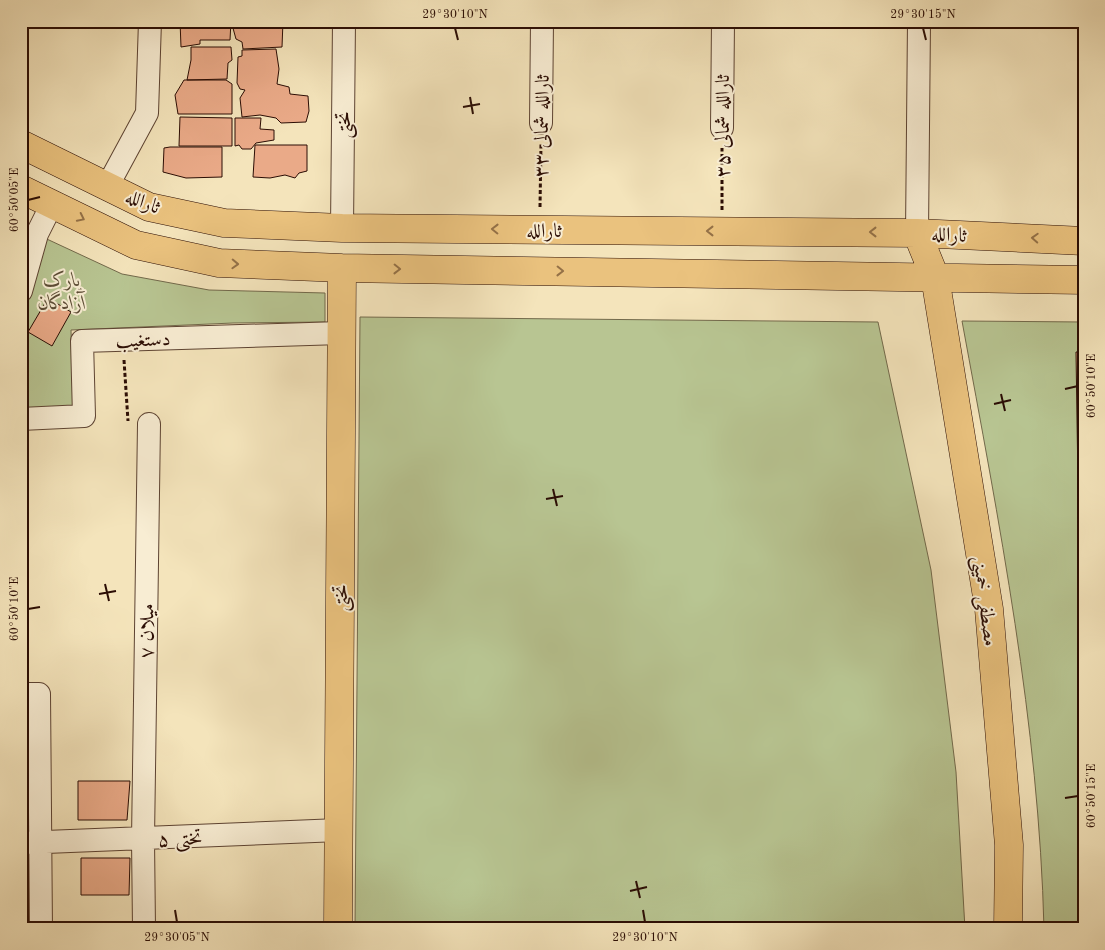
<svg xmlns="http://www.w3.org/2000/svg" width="1105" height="950" font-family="'Old Standard TT',Amiri,serif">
<rect width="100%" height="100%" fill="#f4e4bb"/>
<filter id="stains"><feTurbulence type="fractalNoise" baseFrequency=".004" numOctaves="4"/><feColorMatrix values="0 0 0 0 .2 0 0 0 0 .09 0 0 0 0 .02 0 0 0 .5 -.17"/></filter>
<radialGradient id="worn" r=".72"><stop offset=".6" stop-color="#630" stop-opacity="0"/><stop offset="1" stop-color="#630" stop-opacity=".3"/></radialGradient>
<!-- green -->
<path fill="#b8c592" stroke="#72694b" d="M21,227l101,47 87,16 116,3v29l-92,1 -162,7 2,77 -52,3z
M360,317l518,5 53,248 25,202 9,157h-610z
M962,321l122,1v607h-40c-5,-205 -45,-407 -82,-608z"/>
<!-- building -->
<path fill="#eaaa88" stroke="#2b0d04" d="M180,21h51l-1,19h-30v4l-19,3z
M231,21h52l-1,26 -39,2 -1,-7 -6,-3z
M191,47h40l1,13 -4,3 -1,16 -40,1 4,-20z
M276,49l3,20 -2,15 12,3 1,7 18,2 1,15 -3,11 -25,1 -5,-5 -16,-3 -18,2 -2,-19 5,-8 -5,-1 -3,-6 1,-26 4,-1v-6z
M184,80h42l6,4v30h-54l-3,-19z
M180,117l52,1v28h-53z
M235,118h26l-1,11 14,1v10l-18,3 -5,6h-9l-3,-4 -4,1z
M255,145h52v26l-8,2 -4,5 -10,-3 -15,3 -17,-1z
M170,147h52v30l-36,1 -23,-6 1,-24z
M48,298l23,14 -19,34 -24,-14z
M1076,352h8v197h-5z
M78,781h52l-3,39h-49z
M81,858h49l-1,37h-48z"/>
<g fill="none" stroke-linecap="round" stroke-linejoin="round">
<!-- minor casing -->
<g stroke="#5d4332" stroke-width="24">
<path id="minor" d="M541,123l1,-102
M722,128l1,-107
M107,187l40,-74 3,-92
M342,228l2,-207
M917,233l2,-212
M21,291l16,-57 15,-30
M21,419l63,-3 -2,-75 259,-8
M21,694h18l2,235
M21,843l318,-13
M144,929l-1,-90 6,-415"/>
</g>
<!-- major casing -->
<g stroke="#2b0d04" stroke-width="29">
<path id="major" d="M21,144l128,63 75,16 118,5 575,5 167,8
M21,189l115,56 83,18 123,5 742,12
M917,233l18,44 54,332 20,236 -1,84
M338,929l4,-661"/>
</g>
<!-- path -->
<path stroke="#2b0d04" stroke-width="3" stroke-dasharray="4 2.5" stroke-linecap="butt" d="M540,207l1,-64
M722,210v-62
M124,360l4,61"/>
<!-- minor -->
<use href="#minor" stroke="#f8edd3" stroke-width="22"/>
<!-- major -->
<use href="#major" stroke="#eac27e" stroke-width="28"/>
</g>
<!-- one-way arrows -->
<defs><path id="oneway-chevron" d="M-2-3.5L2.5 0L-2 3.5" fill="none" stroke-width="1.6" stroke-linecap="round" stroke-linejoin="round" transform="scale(1.25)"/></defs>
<g stroke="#947147">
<use href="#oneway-chevron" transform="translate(81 218) rotate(26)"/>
<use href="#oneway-chevron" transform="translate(495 229) rotate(-179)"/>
<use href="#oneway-chevron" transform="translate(710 231) rotate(-180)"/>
<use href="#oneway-chevron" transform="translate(873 232) rotate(-180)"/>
<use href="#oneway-chevron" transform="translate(1035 238) rotate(-177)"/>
<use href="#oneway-chevron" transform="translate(235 264) rotate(2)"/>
<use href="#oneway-chevron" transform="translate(397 269) rotate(1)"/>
<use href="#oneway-chevron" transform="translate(560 271) rotate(1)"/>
</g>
<!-- ticks -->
<path fill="none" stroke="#2b0d04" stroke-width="2" d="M455,28l3,12M923,28l3,12M470,97l3,17M463,107l17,-3M28,200l12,-3M1065,389l13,-3M1001,394l4,17M994,404l17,-4M553,489l4,17M546,499l17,-3M105,584l4,17M99,594l17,-3M28,609l12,-2M1065,798l13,-2M636,881l4,17M630,891l17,-4M175,910l2,12M643,910l2,12"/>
<g text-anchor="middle" stroke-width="4" stroke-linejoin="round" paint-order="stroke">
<!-- street labels -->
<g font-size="20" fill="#2b0d04" stroke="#f8edd3">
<text transform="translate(343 125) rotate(-90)" y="7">تختی</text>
<text transform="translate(541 126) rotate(-89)" y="7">ثارالله شمالی ۳۳</text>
<text transform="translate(722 126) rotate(-90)" y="7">ثارالله شمالی ۳۵</text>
<text transform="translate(143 201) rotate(21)" y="7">ثارالله</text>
<text x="544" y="237">ثارالله</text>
<text transform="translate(949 234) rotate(3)" y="7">ثارالله</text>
<text transform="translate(143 339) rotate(-2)" y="7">دستغیب</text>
<text transform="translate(340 598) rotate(-90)" y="7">تختی</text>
<text transform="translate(986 601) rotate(83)" y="7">مصطفی خمینی</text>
<text transform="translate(146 631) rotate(-89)" y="7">میلان ۷</text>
<text transform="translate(180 838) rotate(-3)" y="7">تختی ۵</text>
</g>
<!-- park labels -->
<g font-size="20" font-style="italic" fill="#5c4d36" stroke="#f8edd3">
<text x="62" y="286">پارک<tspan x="62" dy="23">آزادگان</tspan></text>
</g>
</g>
<!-- margin -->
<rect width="1105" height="950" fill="none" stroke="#f4e4bb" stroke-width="55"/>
<rect x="28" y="28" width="1050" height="894" fill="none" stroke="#2b0d04" stroke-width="2"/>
<g font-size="12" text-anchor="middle" fill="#2b0d04">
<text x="455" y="18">29°30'10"N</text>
<text x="923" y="18">29°30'15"N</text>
<text transform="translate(14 200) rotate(-90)" y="4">60°50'05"E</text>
<text transform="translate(1091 386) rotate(-90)" y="4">60°50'10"E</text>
<text transform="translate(14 609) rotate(-90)" y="4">60°50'10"E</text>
<text transform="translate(1091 796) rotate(-90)" y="4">60°50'15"E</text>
<text x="177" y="941">29°30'05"N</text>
<text x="645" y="941">29°30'10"N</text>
</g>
<rect width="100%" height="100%" filter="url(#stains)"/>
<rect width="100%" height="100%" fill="url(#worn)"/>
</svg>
